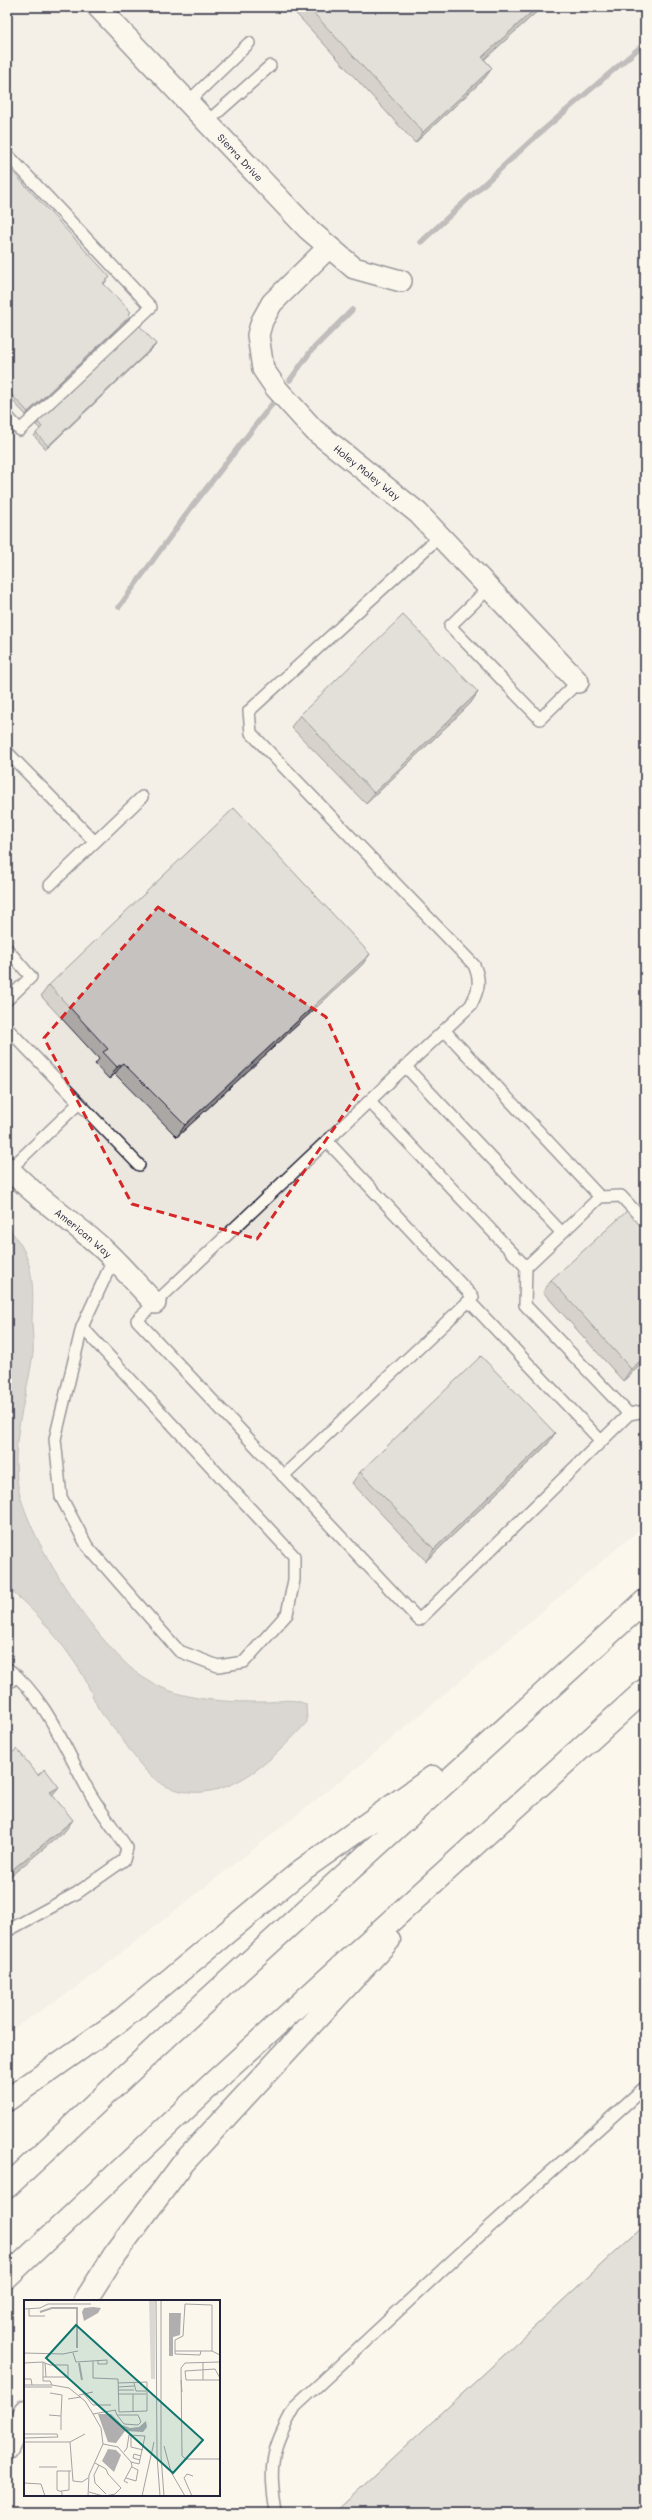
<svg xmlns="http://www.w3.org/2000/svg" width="652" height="2520" font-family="Mali,sans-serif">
<rect width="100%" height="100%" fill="#fbf7ec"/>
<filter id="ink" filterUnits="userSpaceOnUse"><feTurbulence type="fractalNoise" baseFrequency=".025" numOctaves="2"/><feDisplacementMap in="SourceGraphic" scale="8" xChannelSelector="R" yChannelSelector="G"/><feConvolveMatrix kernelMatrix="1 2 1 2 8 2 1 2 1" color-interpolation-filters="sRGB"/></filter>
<g filter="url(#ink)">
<!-- built -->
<path fill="#ebe7df" d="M7,7h638v1518l-282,238 -281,221 -75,49z"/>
<!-- water -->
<path fill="#b1aeb0" stroke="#787681" d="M7,1227c27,27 27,58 25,93 0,11 2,23 1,34 -6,42 -21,82 -16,126 7,55 77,160 121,194 37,27 83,28 126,28 17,0 25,-5 42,2l1,18c-33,37 -83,87 -139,65 -20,-8 -34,-31 -46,-48 -8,-10 -17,-20 -24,-31 -6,-12 -10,-25 -17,-36 -20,-31 -45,-62 -74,-84z"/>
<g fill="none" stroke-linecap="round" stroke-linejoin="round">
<!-- stream -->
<path stroke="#787681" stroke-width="5.5" d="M421,242l113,-104 111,-95
M290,380l21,-29 41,-41
M119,607l72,-99 85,-109"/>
<!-- lane casing -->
<g stroke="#22223b" stroke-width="14">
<path id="lane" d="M188,102l61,-59
M207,122l63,-56
M7,154l144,153 -131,123 -13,-14
M440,536l-191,175 2,22 223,232c7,16 5,24 -3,40l-334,315 282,300 210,-206 16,-3
M489,588l-39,38 90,93 38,-37
M7,752l87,89
M50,885l92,-88
M7,949l24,28 -24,23
M7,1028l132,137
M444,1030l156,167 21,-1 24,26
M405,1066l157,167
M369,1101l157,166
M9,1170l70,-67
M600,1197l-74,70 -1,38 104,109
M469,1301l132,140
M82,1327l-27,112 6,58 26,49 92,105 39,15 26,-4 43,-48 7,-34v-24l-212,-229 31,-67
M283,1476l190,-179 -146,-156
M7,1668c40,30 59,84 84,127 11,18 24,35 36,53l-3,12 -47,33 -70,38
M7,1684l10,-8
M276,2513c-7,-49 -6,-62 19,-106l160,-149 190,-171"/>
</g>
<!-- street casing -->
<g stroke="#22223b" stroke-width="24">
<g id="street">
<path id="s1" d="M98,7l210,222 46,39 47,13"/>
<path id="s2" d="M329,247l-57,56 -10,18 -4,14 5,34 13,19 38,42 104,83 160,169"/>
<path id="s3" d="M7,1167c29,31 64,53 95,81 19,17 35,37 53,55"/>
</g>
</g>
<!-- highway casing -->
<g stroke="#22223b" stroke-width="25">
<path id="highway" d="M7,2100l114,-80 181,-150 131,-93
M7,2187l162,-152 476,-434
M7,2277l208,-196 430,-391
M85,2301l30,-47 69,-92 205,-222
M7,2449l18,-38"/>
</g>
<!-- lane -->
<use href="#lane" stroke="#fbf7ec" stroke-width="11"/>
<!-- street -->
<use href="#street" stroke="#fbf7ec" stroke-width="21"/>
<!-- highway -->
<use href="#highway" stroke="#fbf7ec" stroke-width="22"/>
</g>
<!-- wall -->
<path fill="#aaa7a5" stroke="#22223b" d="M290,7h252l-58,52 8,9 -8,11 -69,64z
M7,175l103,102 -6,7 26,32 -2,3 -102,96 -19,-20z
M156,344l-2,3 -108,102 -12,-13 6,-7 -4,-4 2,-3z
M478,692l-8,12 -104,100 -75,-77 9,-12z
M370,954l-8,11 -185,172 -62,-63 -6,5 -14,-15 4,-5 -58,-63 8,-11z
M645,1231v130l-22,20 -80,-89 8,-12z
M555,1433l-8,12 -121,116 -74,-78 8,-11z"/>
<!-- shaded-wall -->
<path fill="#8b8886" stroke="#22223b" d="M537,7h5l-68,62 8,-12z
M492,68l-8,11 -69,64 8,-11z
M130,316l-2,3 -102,96 2,-3z
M156,344l-2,3 -108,102 2,-3z
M478,692l-8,12 -104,100 8,-11z
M370,954l-8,11 -185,172 8,-12z
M123,1063l-8,11 -6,5 8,-12z
M645,1357v4l-22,20 8,-12z
M555,1433l-8,12 -121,116 8,-12z
M59,1787l-9,11v-6z
M73,1820l-8,11 -58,48v-5z"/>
<!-- building -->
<path fill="#c6c2c0" stroke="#22223b" d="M308,7h229l-55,50 10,11 -69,64z
M12,171l98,106 -7,6 28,29 -3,2 2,2 -102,96 -21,-22v-215z
M140,326l16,18 -108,102 -12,-13 6,-6 -4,-5z
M403,615l75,77 -104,101 -74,-78z
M234,808l136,146 -185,171 -62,-62 -6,4 -14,-15 5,-3 -59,-64z
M627,1211l18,20v126l-14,12 -80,-89z
M481,1356l74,77 -121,116 -74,-77z
M17,1749l21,26 7,-6 14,18 -9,5 23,28 -66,54v-117z
M645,2224v289h-311z"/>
</g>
<!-- marked area -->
<path d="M0 0H652V2520H0ZM158,907l168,110 34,74 -103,148 -125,-35 -88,-166z" fill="#fbf7ec" fill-opacity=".55" fill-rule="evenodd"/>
<path fill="none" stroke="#d62828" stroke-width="3" stroke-dasharray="8 5" stroke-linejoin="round" d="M158,907l168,110 34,74 -103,148 -125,-35 -88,-166z"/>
<g text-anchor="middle" stroke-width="3" stroke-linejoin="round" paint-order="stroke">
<!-- street labels -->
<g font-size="10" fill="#22223b" stroke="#fbf7ec">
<text dy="4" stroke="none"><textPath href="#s1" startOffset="207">Sierra Drive</textPath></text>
<text dy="4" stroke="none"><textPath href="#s2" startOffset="297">Holey Moley Way</textPath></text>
<text dy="4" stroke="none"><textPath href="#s3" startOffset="101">American Way</textPath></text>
</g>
</g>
<!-- overview -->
<g transform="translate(24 2300)">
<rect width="196" height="196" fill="#fbf7ec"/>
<path d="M125,0h6v79h-4z" fill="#dbd8d3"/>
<path d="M60,8l9,-1 8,1 -3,5 -14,8 -2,-9zM145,13h12l-1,22 -7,2v19h-4zM74,114h13l11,11 8,3 9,-1 7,-6 1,6 -4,5 -18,-1 -9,12 -8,-1zM84,149l8,1 5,5 -7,17 -12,-11z" fill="#b1aeb0"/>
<path fill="none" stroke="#b1aeb0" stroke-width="2" d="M16,12l12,-4h25v40M55,63l3,17"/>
<path fill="none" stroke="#a4a2a5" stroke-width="1" d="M132,0l1,156 3,40M137,0v156l3,40M0,9l16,-1 8,-4h43M5,9v7h16M151,51h26M188,51v-46l-27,-1 -2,32 -8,4v14l25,1 1,-4h11l8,4M0,53l39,1 15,-3M49,53l3,9 31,-2M69,61v17l25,1 1,33 28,-1v-29l-29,1M74,61v3h9v-4M19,62l2,1 1,14h-3zM179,62v18M196,62l-35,1 -4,5 1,88 4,3h34M0,63l19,-1M21,63l5,2h18v12h-22M19,77v4h7l2,4M196,78l-5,-9 -30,2 1,9h34M0,79h7l1,6M157,80l1,12M110,83l2,8h10M0,85h28l17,3 16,13 8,13 8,14 2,16 -14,31 -1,21M0,87h28M94,87l16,-1M94,90h16M26,93l12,2 -1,21M59,93l10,12h18M94,94h15v17M109,94h13M55,95l14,-3M44,99l13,-2M91,110l2,5h21l3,7 -3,3 -14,-1 -7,-9M69,114l23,-4M25,115l12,1v14M0,134h33l1,3 -34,1M107,134v13l12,3M0,142h46l3,39 9,1 6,-4M46,142l15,-8M79,144l15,3 13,15 1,4 -8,15 4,2M140,146l7,26 14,24M100,152l3,-4 2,-13 16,1 -6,28 -8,-2M116,160l-7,-2 1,-4 7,2M71,163l11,6 2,5 13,14 -6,6 -10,2M75,165l-5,10 1,8 11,11M15,167h18M102,178l10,3 2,-11 -6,-3M0,183l17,1 4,12M37,191l8,-1v-19M65,192l14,4M38,196v-4l-5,-2v-19h14M118,196l12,-54M168,196l-8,-18 3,-4 6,2"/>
<path fill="#0f766e" fill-opacity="0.15" stroke="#0f766e" stroke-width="2" d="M52,25l127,115 -30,33 -127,-115z"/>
<rect width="196" height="196" fill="none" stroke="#22223b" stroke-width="2"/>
</g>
<!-- margin -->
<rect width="652" height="2520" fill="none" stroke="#fbf7ec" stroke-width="24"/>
<rect x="12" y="12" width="628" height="2496" fill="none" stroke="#22223b" stroke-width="1.5" filter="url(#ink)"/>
</svg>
